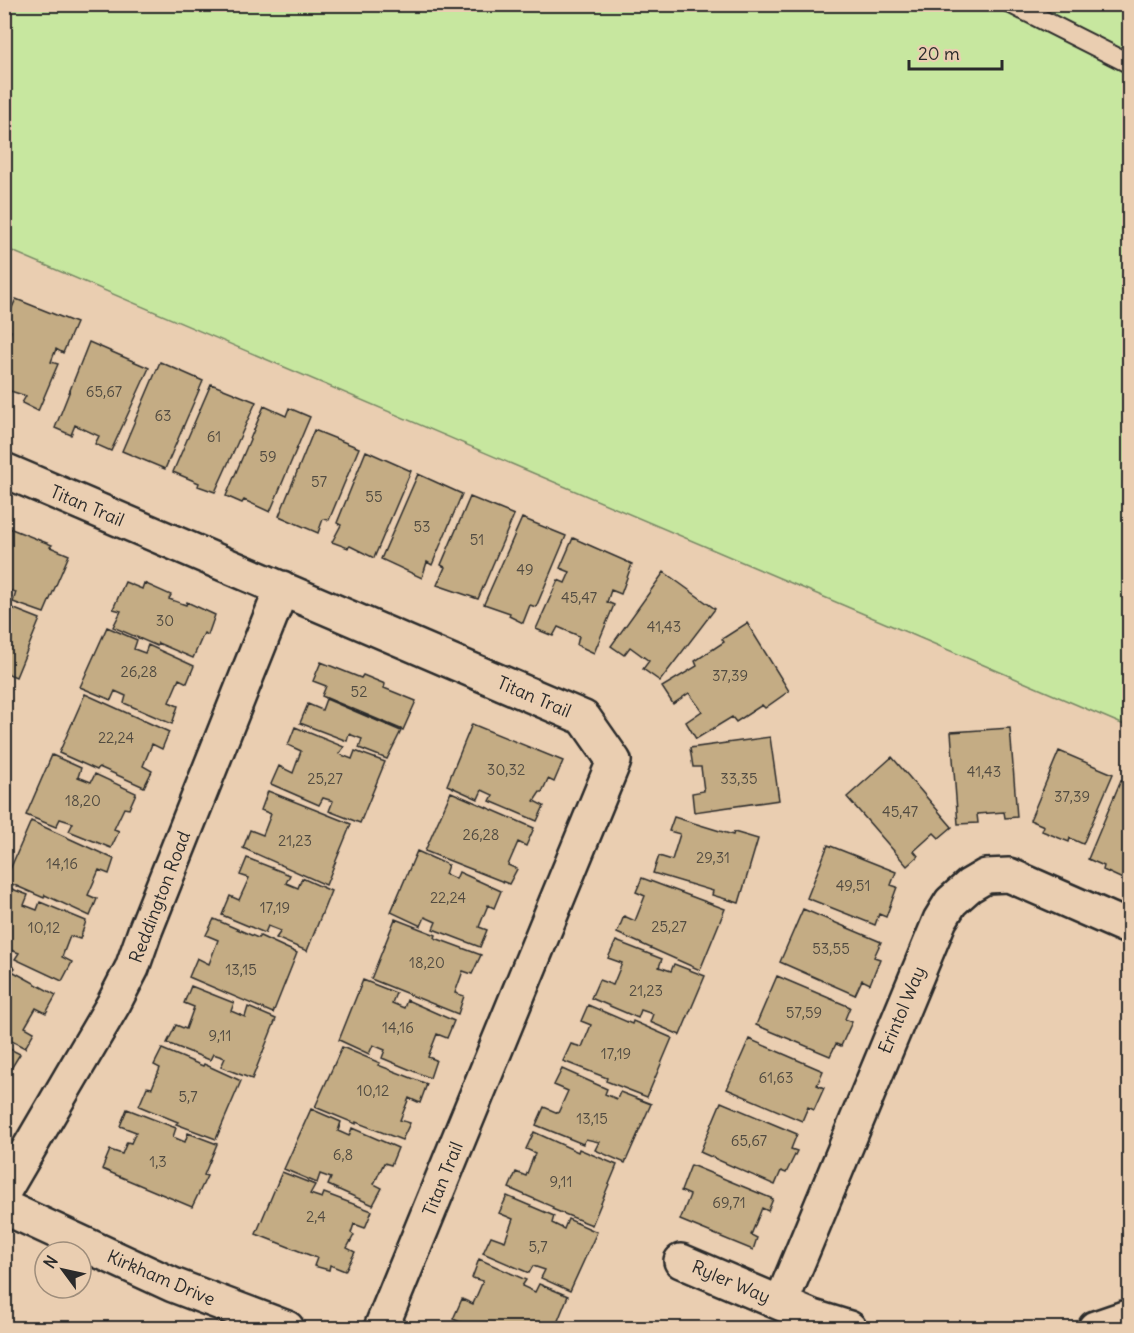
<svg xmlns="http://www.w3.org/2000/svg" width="1134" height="1333" font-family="Delius,sans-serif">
<rect width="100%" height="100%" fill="#eaceb1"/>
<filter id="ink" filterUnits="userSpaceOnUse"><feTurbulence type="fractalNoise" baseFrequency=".0167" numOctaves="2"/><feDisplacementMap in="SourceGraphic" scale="12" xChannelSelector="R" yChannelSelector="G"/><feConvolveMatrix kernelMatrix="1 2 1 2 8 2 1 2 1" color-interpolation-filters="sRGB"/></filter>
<g filter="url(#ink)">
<!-- green -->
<path fill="#c7e79f" stroke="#798965" stroke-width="1.5" d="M5,5h1124v722l-1124,-479z"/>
<!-- building -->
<path fill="#c4ac84" stroke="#2b2b2b" stroke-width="1.5" d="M16,299l60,24 -13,30 -7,-4 -5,13 7,2 -20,47 -16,-8 4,-7 -22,-7v-46l3,1 4,-13 -7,-2v-4z
M89,342l60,26 -38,83 -16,-7 4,-8 -24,-11 -4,10 -16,-7z
M160,362l43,19 -38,88 -43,-18z
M211,384l45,18 -41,90 -17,-6 1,-3 -26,-11z
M264,406l22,10 3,-8 21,9 -40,95 -26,-12 -2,3 -16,-7z
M314,430l45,18 -30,72 -6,-1 -5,14 -39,-17z
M366,451l45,20 -37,87 -24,-12 -2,2 -16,-6 9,-17 -4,-2z
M418,474l44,20 -30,71 -5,-3 -5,16 -41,-19z
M470,497l44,18 -36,84 -41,-14 8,-18 -4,-2z
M522,518l44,18 -30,71 -6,-2 -7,18 -14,-7 1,-3 -26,-9z
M4,526l48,19 -2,2 19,8 -25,58 -31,-11 3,-10 -12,-3z
M573,538l59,26 -11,30 -10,-4 -4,12 7,3 -20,48 -17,-8 2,-9 -21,-9 -5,9 -17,-7 22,-49 7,3 5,-11 -10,-4z
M664,572l51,37 -55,72 -17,-12 6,-8 -19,-14 -6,8 -13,-9z
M125,582l17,7 2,-6 27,12 -2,4 17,6 1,-3 28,13 -7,20 -4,-2 -11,25 -35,-15 -1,3 -44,-19 8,-16 -8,-2z
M12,608l28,11 -24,58 -12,-5v-59l5,1z
M747,623l42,68 -24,17 -3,-3 -26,17 -4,-5 -36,22 -10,-17 16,-11 -13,-18 -16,11 -11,-17 35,-21 -2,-5 29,-19 -2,-3z
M107,627l30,13 -3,9 11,4 3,-8 46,21 -7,17 -8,-4 -10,23 9,4 -6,18 -48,-21 2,-7 -11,-5 -4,9 -31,-13z
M321,662l40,16 2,-3 22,9 -1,4 32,13 -13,29 -81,-34 4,-10 -13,-5z
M85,694l84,38 -7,17 -10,-5 -9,22 9,5 -8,16 -45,-20 -2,3 -38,-17z
M326,699l75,32 -14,28 -28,-11 3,-9 -13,-5 -2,7 -47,-18 8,-19 14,6z
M472,724l91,37 -9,21 -6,-3 -6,13h-2l-6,9 10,5 -7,15 -47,-20 3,-6 -11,-5 -4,9 -31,-14z
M295,727l49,20 -5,7 13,5 3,-8 30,11 -25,61 -31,-12 4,-10 -10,-3 -4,7 -48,-21 8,-18 14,7 8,-22 -13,-6z
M1010,728l7,89 -12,1 -1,-6 -27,2 1,9 -20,1 -7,-92z
M770,737l9,63 -85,12 -2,-19 12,-2 -3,-24h-8l-3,-19z
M1059,751l54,23 -30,70 -13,-6 -1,4 -27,-11 2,-5 -14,-6z
M52,755l29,13 -3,9 13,5 4,-8 41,19 -7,16 -5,-1 -10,21 5,2 -8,17 -42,-17 4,-8 -13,-4 -4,8 -30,-12z
M892,757l60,70 -13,11 -5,-5 -20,18 4,5 -11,10 -60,-69z
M1121,780l9,4v92l-3,5 -24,-11 1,-4 -16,-7z
M268,791l83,33 -25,61 -83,-37 7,-18 13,5 8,-21 -10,-4z
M451,792l83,36 -8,18 -8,-4 -10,23 9,4 -8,15 -84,-33z
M674,817l59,18 1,-3 24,7 -19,64 -27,-8 1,-4 -60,-18 6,-17 13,4 8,-26 -11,-3z
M31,821l83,38 -5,15 -10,-4 -11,25 9,4 -7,17 -45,-21 -1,3 -39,-17z
M828,845l68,27 -5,13 6,2 -11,30 -7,-3 -4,11 -68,-27z
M417,851l31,14 -3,9 11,5 3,-7 42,19 -7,17 -6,-3 -9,22 8,3 -7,17 -47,-18 3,-7 -11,-5 -4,9 -30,-14z
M247,858l43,17 -4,8 12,5 4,-10 29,13 -24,60 -31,-13 5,-7 -13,-5 -3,7 -43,-18 8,-19 9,4 10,-22 -9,-3z
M642,878l83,31 -25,61 -83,-37 7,-17 11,5 10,-25 -9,-4z
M4,886l24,9 -4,10 13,5 3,-8 46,19 -6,18 -10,-3 -8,21 10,5 -10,19 -47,-22 4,-6 -11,-4 -4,8z
M803,909l78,33 -7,15 6,2 -10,25 -8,-4 -7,15 -75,-33z
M214,919l44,19 2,-2 37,17 -24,60 -84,-36 8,-19 12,6 9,-24 -12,-5z
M395,919l41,16 -1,3 46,17 -9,19 -9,-3 -8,22 9,3 -6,18 -87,-35z
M616,941l46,18 -3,8 12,4 3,-7 31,12 -25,59 -30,-13 3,-8 -12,-4 -3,8 -47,-20 8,-18 14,5 9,-22 -14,-5z
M4,963l11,5 -3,3 44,24 -10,18 -10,-5 -11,19 9,5 -9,16 -21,-11z
M777,976l73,31 -5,12 7,3 -11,24 -5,-2 -6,12 -74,-31z
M363,980l33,13 -4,10 12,5 3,-8 47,21 -7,17 -10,-4 -9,23 8,3 -6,18 -48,-20 3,-8 -12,-5 -4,9 -30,-14z
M191,986l43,17 -3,8 14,6 3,-10 28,12 -24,60 -31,-12 4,-9 -12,-4 -3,6 -43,-17 9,-18 10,4 8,-22 -10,-4z
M588,1005l44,19 1,-3 39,17 -25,59 -41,-16 1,-3 -44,-17 8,-17 11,3 9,-22 -10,-4z
M749,1039l74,32 -6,14 7,3 -10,22 -6,-3 -6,14 -75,-32z
M4,1046l16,8 -11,18 -5,-3z
M342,1047l38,16 -2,2 49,19 -7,19 -11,-5 -9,22 10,3 -8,17 -46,-18v2l-41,-17z
M162,1049l41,17 1,-2 37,17 -25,58 -40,-15 2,-2 -39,-16 8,-19 5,1 8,-20 -6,-3z
M562,1069l45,20 -2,5 12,5 3,-7 31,12 -26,59 -30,-13 4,-8 -13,-3 -3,5 -47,-19 8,-18 14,6 10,-22 -14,-6z
M721,1102l76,32 -6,15 6,2 -11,22 -5,-2 -6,14 -75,-33z
M127,1109l49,19 -3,9 12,5 3,-9 29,11 -13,31 3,1 -15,31 -90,-38 8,-19 12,4 5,-12 4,1 5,-11 -16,-6z
M311,1109l30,13 -3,9 11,5 3,-8 46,20 -7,17 -7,-2 -10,21 8,4 -9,17 -45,-20 3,-7 -11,-4 -3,9 -33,-14z
M534,1132l44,20 1,-3 38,16 -25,60 -40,-16 1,-2 -44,-19 7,-16 10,4 9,-23 -9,-4z
M691,1165l82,34 -5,12 -6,-3 -11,27 6,3 -4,12 -73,-30 10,-25 -9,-4z
M282,1172l33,13 -5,9 12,4 2,-5 48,18 -7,17 -11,-4 -3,9 3,2 -7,13 8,4 -10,19 -15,-6 -1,5 -15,-4 3,-8 -61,-24z
M507,1196l47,20 -2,7 12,6 4,-10 29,13 -27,59 -29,-13 4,-8 -12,-4 -4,7 -46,-20 8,-17 14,5 8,-22 -14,-6z
M479,1259l47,21 -4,6 13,6 4,-8 29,12 -13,32h-88l1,-3 -15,-6 9,-20 11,5 10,-23 -11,-3z"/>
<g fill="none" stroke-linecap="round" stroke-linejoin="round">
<!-- service casing -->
<g stroke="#2b2b2b" stroke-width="22">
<path id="service" d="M1011,4l119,60"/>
</g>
<!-- minor casing -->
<g stroke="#2b2b2b" stroke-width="38">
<path id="minor" d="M4,470l580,248 30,43 -233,567
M4,1191l110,-188 18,-35 13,-37 137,-343
M4,1207l169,78 114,43
M681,1261l132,56 36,11
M781,1303l159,-383 11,-18 18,-16 17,-10 23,-1 121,53
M1095,1328l35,-12"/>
</g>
<!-- service -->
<use href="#service" stroke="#eaceb1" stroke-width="18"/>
<!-- minor -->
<use href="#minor" stroke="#eaceb1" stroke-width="33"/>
</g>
</g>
<g text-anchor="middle" stroke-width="4.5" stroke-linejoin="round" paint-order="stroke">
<!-- number labels -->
<g font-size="15" fill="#514b41">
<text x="104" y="397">65,67</text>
<text x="163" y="421">63</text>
<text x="214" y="442">61</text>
<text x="268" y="462">59</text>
<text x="319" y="487">57</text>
<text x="374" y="502">55</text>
<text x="422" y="532">53</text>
<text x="477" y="545">51</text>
<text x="525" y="575">49</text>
<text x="579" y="603">45,47</text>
<text x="165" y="626">30</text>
<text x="664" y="632">41,43</text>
<text x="139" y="677">26,28</text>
<text x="730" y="681">37,39</text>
<text x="359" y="697">52</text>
<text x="116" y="743">22,24</text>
<text x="506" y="775">30,32</text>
<text x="984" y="777">41,43</text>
<text x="325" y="784">25,27</text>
<text x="739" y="784">33,35</text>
<text x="1072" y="802">37,39</text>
<text x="83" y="806">18,20</text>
<text x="900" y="817">45,47</text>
<text x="481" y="840">26,28</text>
<text x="295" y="846">21,23</text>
<text x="713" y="863">29,31</text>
<text x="62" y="869">14,16</text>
<text x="853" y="891">49,51</text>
<text x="448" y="903">22,24</text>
<text x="275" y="913">17,19</text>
<text x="669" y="932">25,27</text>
<text x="44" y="933">10,12</text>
<text x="831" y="954">53,55</text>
<text x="427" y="968">18,20</text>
<text x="241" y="975">13,15</text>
<text x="646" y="996">21,23</text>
<text x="804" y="1018">57,59</text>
<text x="398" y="1033">14,16</text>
<text x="220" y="1041">9,11</text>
<text x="616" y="1059">17,19</text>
<text x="776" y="1083">61,63</text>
<text x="373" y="1096">10,12</text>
<text x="188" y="1102">5,7</text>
<text x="592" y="1124">13,15</text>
<text x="749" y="1146">65,67</text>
<text x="343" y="1160">6,8</text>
<text x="158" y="1167">1,3</text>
<text x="561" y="1187">9,11</text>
<text x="729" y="1208">69,71</text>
<text x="316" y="1222">2,4</text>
<text x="538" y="1252">5,7</text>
</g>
<!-- street labels -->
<g font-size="18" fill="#2b2b2b" stroke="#eaceb1">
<text transform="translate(87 506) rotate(23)" y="6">Titan Trail</text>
<text transform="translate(534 697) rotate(23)" y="6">Titan Trail</text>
<text transform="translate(160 897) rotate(-69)" y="6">Reddington Road</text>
<text transform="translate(902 1010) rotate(-67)" y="6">Erintol Way</text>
<text transform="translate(443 1179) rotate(-68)" y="6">Titan Trail</text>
<text transform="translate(161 1278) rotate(23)" y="6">Kirkham Drive</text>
<text transform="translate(731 1282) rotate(23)" y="6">Ryler Way</text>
</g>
</g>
<!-- margin -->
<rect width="1134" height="1333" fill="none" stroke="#eaceb1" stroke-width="24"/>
<rect x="12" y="12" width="1110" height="1309" fill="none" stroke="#2b2b2b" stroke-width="2" filter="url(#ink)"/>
<!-- north arrow -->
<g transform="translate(63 1270) rotate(303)"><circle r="28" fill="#eaceb1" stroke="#9e8d7b" stroke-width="1.5"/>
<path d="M0-4.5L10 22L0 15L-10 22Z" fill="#2b2b2b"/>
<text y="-9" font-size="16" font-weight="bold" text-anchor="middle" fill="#2b2b2b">N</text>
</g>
<!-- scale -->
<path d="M909 60v9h93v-9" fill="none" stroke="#2b2b2b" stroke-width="3"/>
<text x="918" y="60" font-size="18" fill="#2b2b2b" stroke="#eaceb1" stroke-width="4.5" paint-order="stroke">20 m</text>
</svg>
